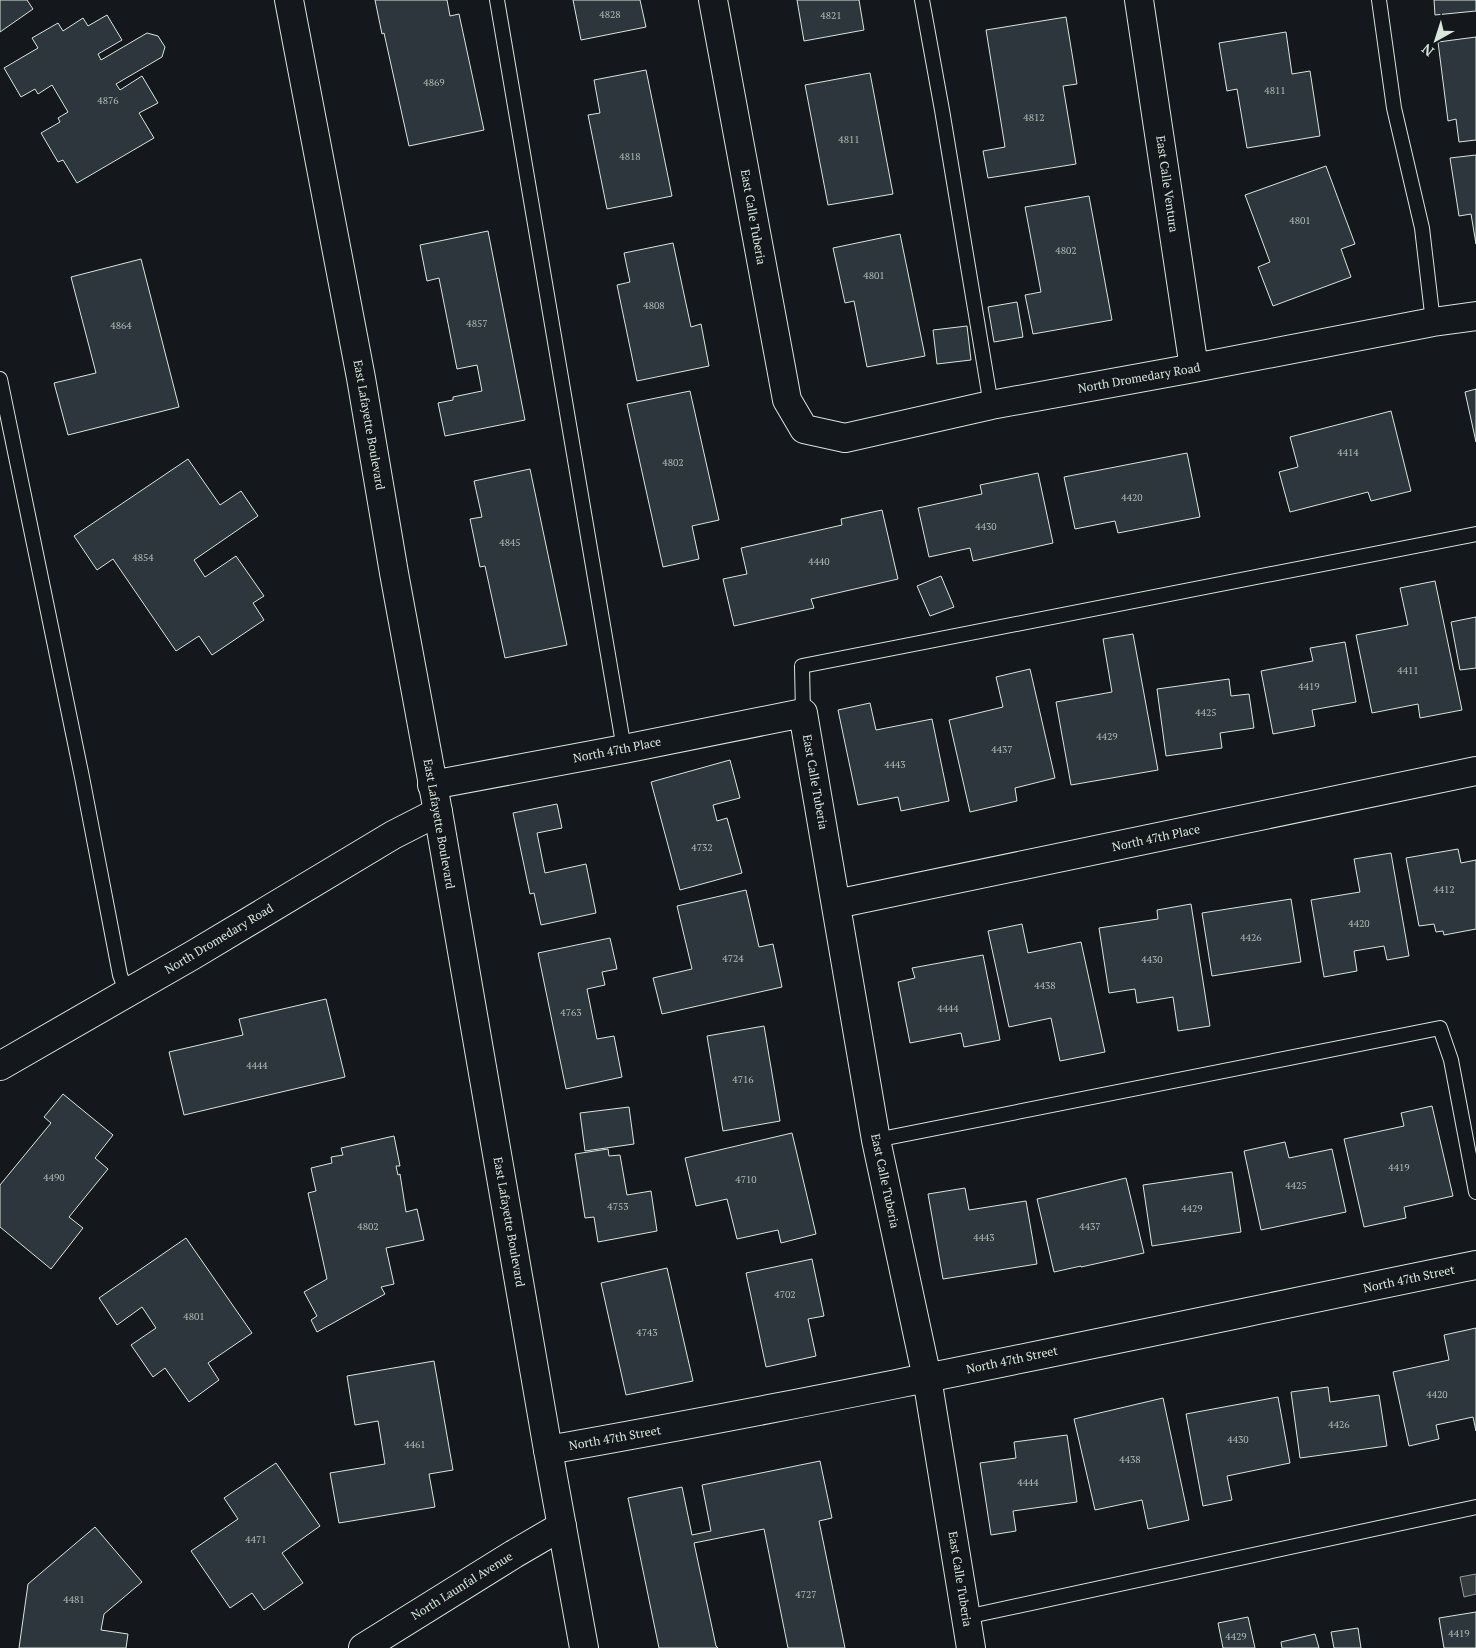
<svg xmlns="http://www.w3.org/2000/svg" width="1476" height="1648" font-family="'PT Serif',serif">
<rect width="100%" height="100%" fill="#14181c"/>
<!-- water -->
<path fill="#363b3e" stroke="#939e99" d="M1476,1574v20l-12,3 -4,-20z"/>
<!-- building -->
<path fill="#2c363c" stroke="#d8e6dc" d="M0,0h27l6,9 -33,23z
M375,0h72l3,16 9,-2 25,116 -75,16 -25,-113 -2,1z
M573,0h67l6,27 -65,13z
M797,0h62l5,30 -60,11z
M1434,0h42v11l-41,4z
M107,15l15,25 -24,14 3,6 46,-27 11,3 7,11 -3,10 -46,27 4,6 22,-14 16,27 -19,10 15,25 -77,45 -14,-23 -5,2 -17,-29 19,-11 -2,-4 10,-6 -16,-27 -14,9 -3,-5 -14,8 -17,-29 34,-20 -6,-10 26,-15 5,8 20,-13 5,8z
M1066,17l11,67 -14,2 13,78 -88,14 -5,-27 22,-4 -19,-117z
M1286,32l6,42 18,-3 10,65 -73,12 -10,-59 -10,2 -8,-48z
M1476,37v103l-17,2 -3,-23 -8,2 -10,-79z
M646,70l26,126 -65,13 -19,-94 12,-2 -6,-33z
M870,73l23,121 -65,11 -23,-120z
M1476,155v89l-5,-30 -12,2 -9,-58z
M1326,166l29,78 -14,5 10,28 -78,29 -15,-39 12,-5 -25,-67z
M1089,196l23,124 -79,14 -8,-39 16,-3 -16,-85z
M488,231l37,189 -80,16 -7,-33 15,-3v-3l29,-6 -5,-26 -20,4 -18,-91 -12,3 -7,-36z
M900,234l25,122 -58,11 -13,-66 -9,2 -12,-55z
M673,243l18,84 10,-3 8,42 -72,15 -20,-96 13,-3 -6,-29z
M141,259l38,148 -111,28 -14,-52 42,-10 -25,-96z
M1017,302l6,35 -29,5 -6,-35z
M967,326l4,34 -34,4 -4,-34z
M1476,389v53l-11,-50z
M690,391l29,129 -27,6 7,33 -36,8 -36,-163z
M1391,411l20,80 -40,10 -3,-9 -78,20 -11,-40 19,-5 -8,-30z
M1187,453l13,64 -82,16 -3,-12 -40,8 -11,-52z
M188,459l32,46 21,-14 17,25 -64,44 11,17 31,-21 28,40 -11,7 11,17 -52,35 -13,-19 -23,15 -63,-92 -16,11 -23,-34z
M530,469l37,176 -62,13 -20,-92 -5,1 -10,-48 12,-2 -8,-36z
M1038,473l15,70 -80,18 -3,-13 -41,9 -11,-49 64,-14 -2,-9z
M882,510l16,69 -87,20 3,9 -80,18 -11,-47 24,-5 -6,-26 101,-23 -1,-6z
M941,576l13,31 -24,9 -13,-30z
M1435,581l27,129 -42,8 -2,-14 -46,9 -16,-78 52,-10 -8,-37z
M1476,617v51l-16,2 -9,-48z
M1133,634l25,136 -87,15 -15,-83 56,-10 -9,-53z
M1345,642l11,60 -44,8 3,16 -42,8 -12,-63 52,-10 -3,-13z
M1030,669l25,109 -40,10 2,13 -47,11 -21,-92 54,-13 -7,-30z
M1229,679l2,17 18,-2 5,34 -34,5 2,15 -56,8 -9,-67z
M870,703l6,27 56,-11 17,82 -48,10 -3,-14 -40,8 -20,-95z
M730,760l10,38 -27,7 4,16 10,-3 15,55 -62,17 -29,-108z
M557,804l5,24 -25,5 8,40 41,-9 10,49 -55,12 -7,-32 -4,1 -17,-81z
M1458,849l3,14 15,-3v69l-32,6 -1,-4 -7,1 -2,-8 -15,2 -13,-68z
M1391,853l18,103 -22,4 -3,-14 -30,5 3,20 -33,6 -13,-77 49,-8 -6,-33z
M746,890l13,57 14,-3 9,43 -120,27 -9,-36 39,-9 -15,-63z
M1291,899l10,63 -89,14 -10,-63z
M1191,904l19,122 -32,5 -5,-34 -36,6 -2,-14 -26,4 -10,-65 59,-9 -1,-9z
M1022,924l6,29 53,-11 24,110 -45,9 -9,-43 -42,9 -21,-96z
M610,938l7,31 -15,3 3,13 -18,4 10,50 17,-3 8,41 -56,12 -28,-136z
M983,955l17,85 -36,7 -3,-14 -51,10 -12,-61 17,-4 -3,-10z
M326,999l19,78 -161,38 -15,-63 74,-17 -4,-16z
M764,1026l16,95 -57,10 -16,-95z
M63,1094l50,41 -18,23 13,11 -39,48 14,11 -32,41 -51,-42v-42l51,-62 -7,-6z
M1432,1106l21,90 -49,11 2,11 -42,9 -20,-88 60,-13 -3,-13z
M629,1107l5,37 -49,7 -5,-38z
M792,1133l24,101 -35,9 -3,-13 -41,9 -10,-40 -31,7 -11,-48z
M394,1136l6,30h-4l2,9 2,-1 6,38 11,-3 7,31 -38,8 8,36 -13,3 4,7 -68,38 -6,-12 6,-4 -13,-24 23,-13 -19,-86 8,-2 -5,-23 21,-5 -1,-6 12,-2 -2,-7z
M1285,1142l4,16 43,-9 14,63 -85,18 -17,-79z
M608,1149l1,7 11,-1 7,40 24,-4 6,40 -59,11 -4,-25 -9,1 -10,-64z
M1232,1172l9,60 -89,14 -9,-61z
M1126,1178l18,75 -63,14v-1l-27,6 -17,-73z
M965,1188l4,22 57,-9 11,63 -94,15 -15,-85z
M186,1238l66,95 -44,30 11,17 -30,22 -24,-34 -12,9 -22,-32 25,-17 -14,-21 -25,18 -18,-27z
M812,1259l12,57 -16,3 8,37 -50,11 -20,-94z
M667,1268l26,113 -67,14 -25,-112z
M1476,1328v103l-3,-14 -37,8 3,14 -30,7 -16,-74 56,-12 -5,-25z
M434,1361l19,109 -24,4 6,33 -96,16 -9,-50 55,-9 -7,-43 -23,4 -8,-49z
M1328,1387l2,15 49,-7 8,51 -87,12 -9,-66z
M1278,1397l12,66 -63,13 5,24 -29,6 -17,-92z
M1163,1398l26,122 -41,9 -6,-29 -47,10 -21,-91z
M1067,1435l10,67 -64,9 3,20 -25,4 -11,-72 36,-5 -2,-16z
M820,1461l12,57 -13,3 26,127h-57l-24,-119 -70,14 22,103 2,2h-59l-31,-150 54,-11 10,48 19,-4 -9,-46z
M276,1463l44,63 -38,27 21,30 -39,27 -12,-17 -22,15 -39,-57 47,-32 -14,-21z
M95,1527l47,55 -38,32 -3,16 27,4 -2,14h-107l9,-64z
M1476,1612v36h-32l-5,-30z
M1248,1617l7,31h-32l-5,-25z
M1358,1628l3,20h-27l-3,-16z
M1315,1634l4,14h-37l-1,-6z"/>
<g fill="none" stroke-linecap="round" stroke-linejoin="round">
<!-- lane casing -->
<g stroke="#d8e6dc" stroke-width="16">
<path id="lane" d="M497,0l127,749
M922,0l20,110 49,295
M1379,0l15,108 28,120 11,94
M0,379l82,398 38,198 7,18
M803,713l-1,-47 674,-132
M876,1140l564,-112 11,32 25,132
M966,1617l510,-110"/>
</g>
<!-- street casing -->
<g stroke="#d8e6dc" stroke-width="30">
<path id="street" d="M713,0l74,400 17,29 41,9 146,-33 203,-37 239,-46 43,-6
M1139,0l55,368
M432,785l192,-36 179,-36 73,427 51,238 44,270
M836,904l640,-133
M0,1066l193,-111 200,-120 45,-23
M548,1450c311,-55 619,-122 928,-185
M363,1648l151,-94 48,-28"/>
</g>
<!-- secondary casing -->
<g stroke="#d8e6dc" stroke-width="30">
<path id="secondary" d="M289,0l72,378 33,195 44,239 110,638 36,198"/>
</g>
<!-- lane -->
<use href="#lane" stroke="#14181c" stroke-width="14"/>
<!-- street -->
<use href="#street" stroke="#14181c" stroke-width="28"/>
<!-- secondary -->
<use href="#secondary" stroke="#14181c" stroke-width="28"/>
</g>
<g text-anchor="middle" stroke-width="4" stroke-linejoin="round" paint-order="stroke">
<!-- number labels -->
<g font-size="10" fill="#adbab4">
<text x="610" y="18">4828</text>
<text x="831" y="19">4821</text>
<text x="434" y="86">4869</text>
<text x="1275" y="94">4811</text>
<text x="108" y="104">4876</text>
<text x="1034" y="121">4812</text>
<text x="849" y="143">4811</text>
<text x="630" y="160">4818</text>
<text x="1300" y="224">4801</text>
<text x="1066" y="254">4802</text>
<text x="874" y="279">4801</text>
<text x="654" y="309">4808</text>
<text x="477" y="327">4857</text>
<text x="121" y="329">4864</text>
<text x="1348" y="456">4414</text>
<text x="673" y="466">4802</text>
<text x="1132" y="501">4420</text>
<text x="986" y="530">4430</text>
<text x="510" y="546">4845</text>
<text x="143" y="561">4854</text>
<text x="819" y="565">4440</text>
<text x="1408" y="674">4411</text>
<text x="1309" y="690">4419</text>
<text x="1206" y="716">4425</text>
<text x="1107" y="740">4429</text>
<text x="1002" y="753">4437</text>
<text x="895" y="768">4443</text>
<text x="702" y="851">4732</text>
<text x="1444" y="893">4412</text>
<text x="1359" y="927">4420</text>
<text x="1251" y="941">4426</text>
<text x="733" y="962">4724</text>
<text x="1152" y="963">4430</text>
<text x="1045" y="989">4438</text>
<text x="948" y="1012">4444</text>
<text x="571" y="1016">4763</text>
<text x="257" y="1069">4444</text>
<text x="743" y="1083">4716</text>
<text x="1399" y="1171">4419</text>
<text x="54" y="1181">4490</text>
<text x="746" y="1183">4710</text>
<text x="1296" y="1189">4425</text>
<text x="618" y="1210">4753</text>
<text x="1192" y="1212">4429</text>
<text x="368" y="1230">4802</text>
<text x="1090" y="1230">4437</text>
<text x="984" y="1241">4443</text>
<text x="785" y="1298">4702</text>
<text x="194" y="1320">4801</text>
<text x="647" y="1336">4743</text>
<text x="1437" y="1398">4420</text>
<text x="1339" y="1428">4426</text>
<text x="1238" y="1443">4430</text>
<text x="415" y="1448">4461</text>
<text x="1130" y="1463">4438</text>
<text x="1028" y="1486">4444</text>
<text x="256" y="1543">4471</text>
<text x="806" y="1598">4727</text>
<text x="74" y="1603">4481</text>
<text x="1459" y="1637">4419</text>
<text x="1236" y="1640">4429</text>
</g>
<!-- street labels -->
<g font-size="12" fill="#d8e6dc" stroke="#14181c">
<text transform="translate(1167 184) rotate(82)" y="4">East Calle Ventura</text>
<text transform="translate(753 217) rotate(80)" y="4">East Calle Tuberia</text>
<text transform="translate(1139 378) rotate(-10)" y="4">North Dromedary Road</text>
<text transform="translate(369 425) rotate(80)" y="4">East Lafayette Boulevard</text>
<text transform="translate(617 750) rotate(-11)" y="4">North 47th Place</text>
<text transform="translate(815 782) rotate(80)" y="4">East Calle Tuberia</text>
<text transform="translate(439 824) rotate(80)" y="4">East Lafayette Boulevard</text>
<text transform="translate(1156 838) rotate(-12)" y="4">North 47th Place</text>
<text transform="translate(219 939) rotate(-31)" y="4">North Dromedary Road</text>
<text transform="translate(885 1181) rotate(78)" y="4">East Calle Tuberia</text>
<text transform="translate(509 1222) rotate(80)" y="4">East Lafayette Boulevard</text>
<text transform="translate(1409 1279) rotate(-12)" y="4">North 47th Street</text>
<text transform="translate(1012 1360) rotate(-12)" y="4">North 47th Street</text>
<text transform="translate(615 1438) rotate(-10)" y="4">North 47th Street</text>
<text transform="translate(960 1579) rotate(81)" y="4">East Calle Tuberia</text>
<text transform="translate(462 1586) rotate(-32)" y="4">North Launfal Avenue</text>
</g>
</g>
<!-- north arrow -->
<g transform="translate(1436 40) rotate(219)" stroke="#14181c" stroke-width="4" paint-order="stroke">
<path d="M0-4L9 19L0 12L-9 19Z" fill="#d8e6dc"/>
<text y="-8" font-size="14" font-weight="bold" text-anchor="middle" fill="#d8e6dc">N</text>
</g>
</svg>
